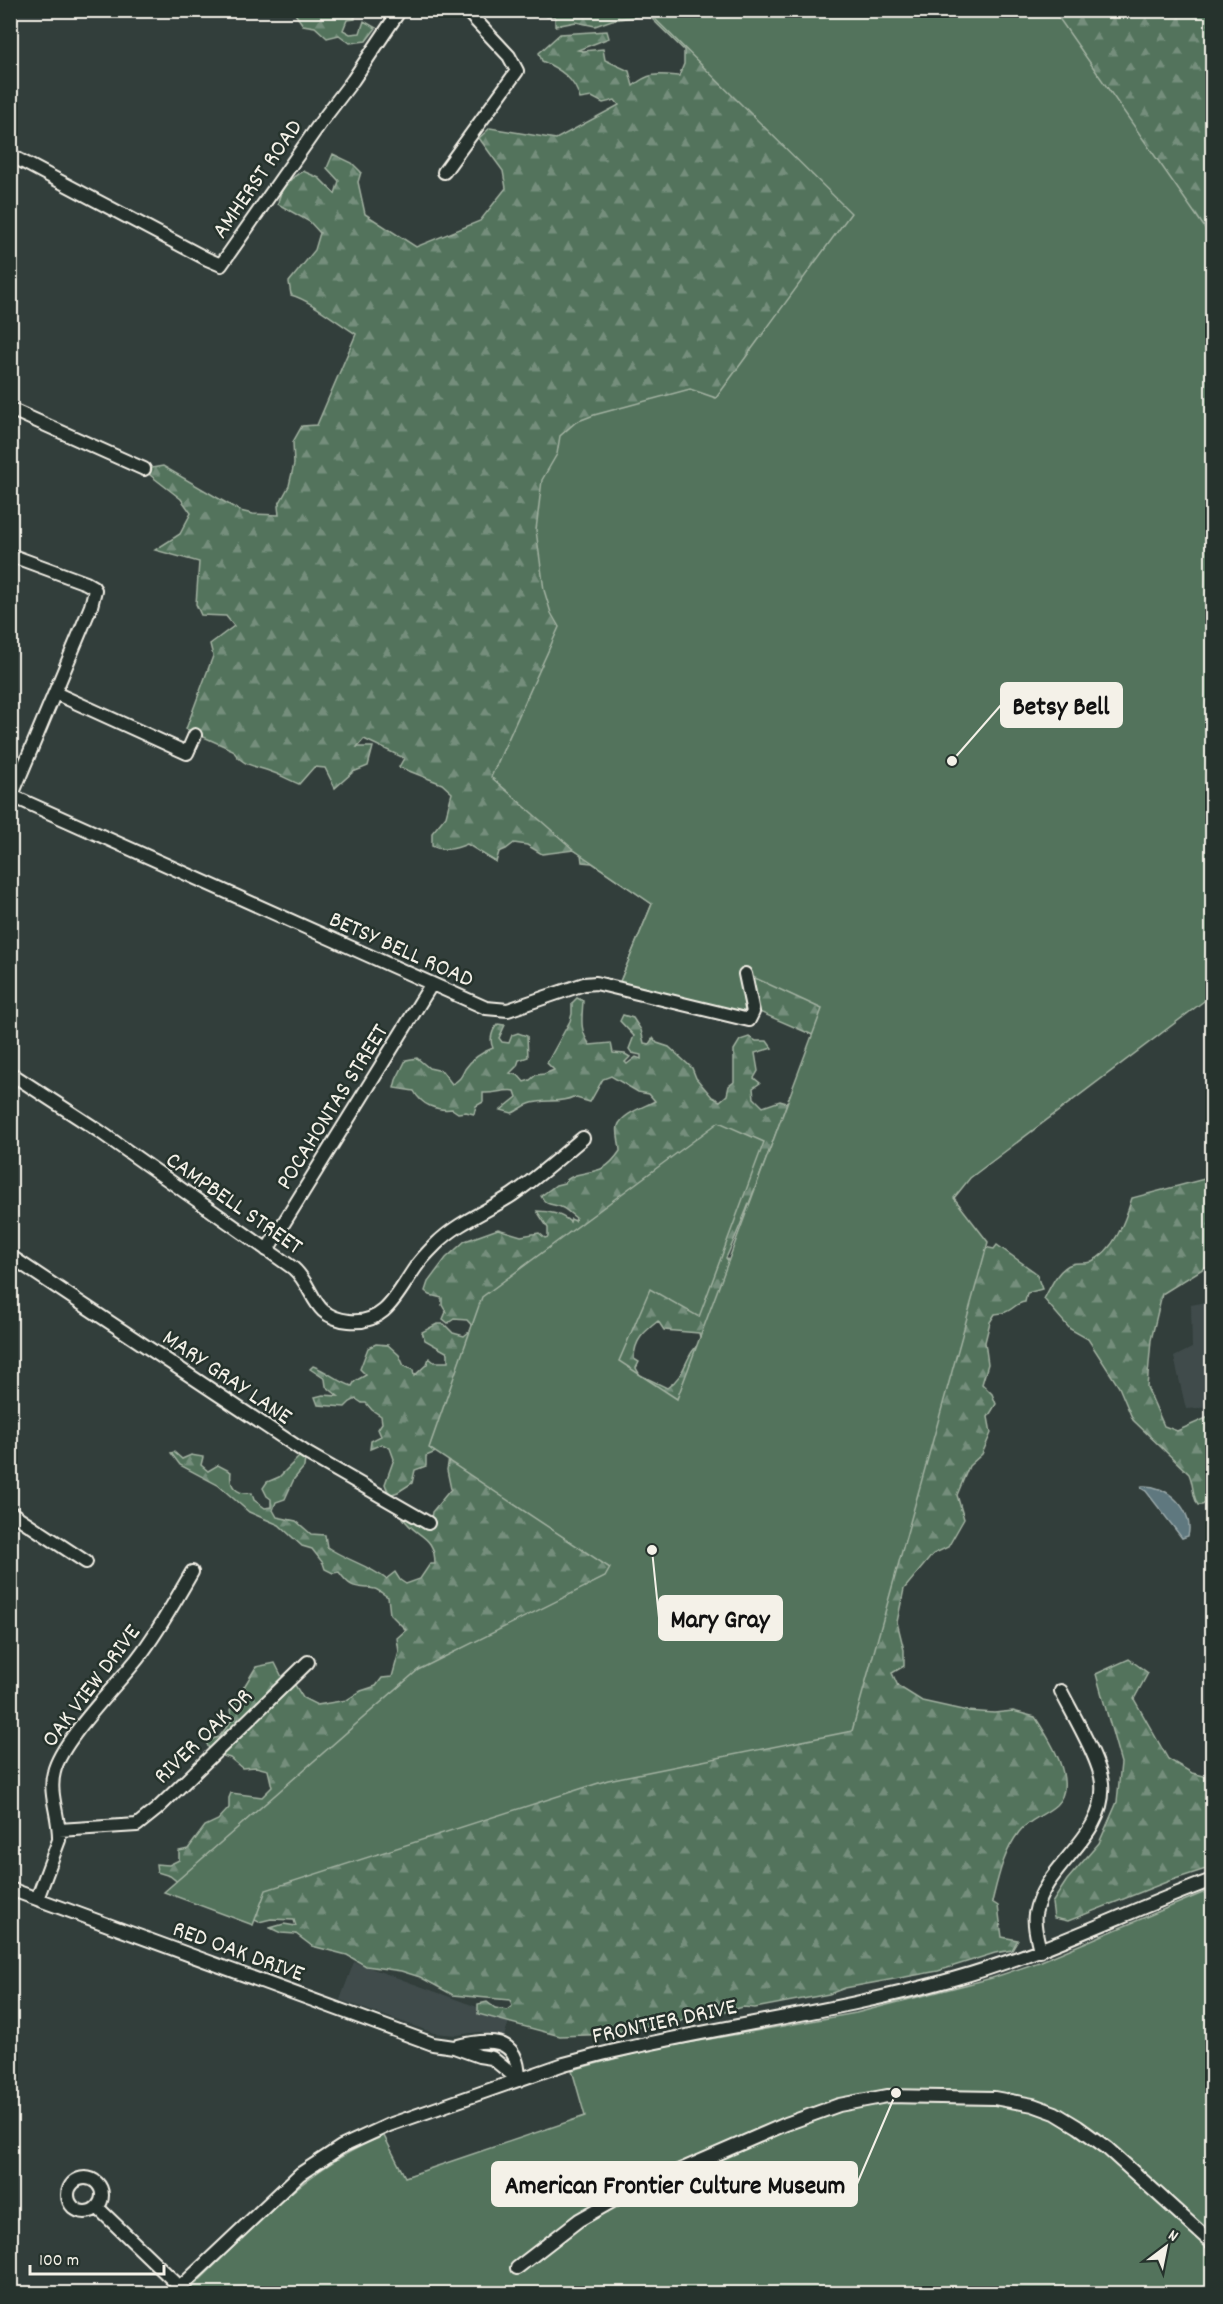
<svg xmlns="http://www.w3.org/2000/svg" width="1223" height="2304" font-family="Dekko,sans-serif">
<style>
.built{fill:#404c4c}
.forest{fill:url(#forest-firs);stroke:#a3b2a2;stroke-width:1.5;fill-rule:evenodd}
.green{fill:#52735c;stroke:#a3b2a2;stroke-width:1.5}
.water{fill:#5e787f;stroke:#9aa8a9;stroke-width:1.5}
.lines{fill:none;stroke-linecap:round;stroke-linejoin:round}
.minor-casing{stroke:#f4f1e8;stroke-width:16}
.minor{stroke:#26332d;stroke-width:12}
.labels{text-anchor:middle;stroke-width:5;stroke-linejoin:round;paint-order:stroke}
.street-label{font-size:24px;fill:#f4f1e8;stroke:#26332d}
.leader{fill:none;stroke:#f4f1e8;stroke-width:2}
.callout-dot{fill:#f4f1e8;stroke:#26332d;stroke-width:2}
.callout{fill:#f4f1e8;stroke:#f4f1e8;stroke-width:2}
.callout-label{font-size:26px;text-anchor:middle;font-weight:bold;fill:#111}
</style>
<defs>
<pattern id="forest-firs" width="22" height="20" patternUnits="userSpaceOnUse" patternTransform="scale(1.5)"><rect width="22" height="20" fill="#52735c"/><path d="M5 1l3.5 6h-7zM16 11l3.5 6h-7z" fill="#748e7b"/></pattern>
</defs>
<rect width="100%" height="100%" fill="#323e3b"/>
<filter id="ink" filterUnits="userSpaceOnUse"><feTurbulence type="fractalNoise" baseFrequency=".0167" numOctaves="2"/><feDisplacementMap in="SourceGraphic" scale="12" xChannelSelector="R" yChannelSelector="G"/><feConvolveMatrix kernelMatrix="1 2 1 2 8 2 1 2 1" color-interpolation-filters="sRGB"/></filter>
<g filter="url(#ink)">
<path class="built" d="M1212,1301V1407L1186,1409L1174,1357L1192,1348L1191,1305Z
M354,1962L510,2019L504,2036L479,2032L457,2035L434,2033L340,2000Z"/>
<path class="forest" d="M293,11H355V19L347,20L343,30L350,34L360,33L364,21L376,28L366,41L350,43L339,35L327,38L315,27L303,25Z
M544,11H1212V990L944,1180L979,1246L994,1249L997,1245L1036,1273L1042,1289L1027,1293L1025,1302C1013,1303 1014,1313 995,1314L990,1322L985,1342L988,1364L982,1384L992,1394L996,1404L988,1417L991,1433L982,1454L969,1466L957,1495L964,1519L948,1547L933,1554L904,1589L897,1622L904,1650V1666L892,1673L898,1686L922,1701L967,1711L994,1713L1013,1711L1035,1717C1048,1737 1079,1783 1056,1805C1045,1815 1028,1820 1019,1832C1003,1853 998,1878 992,1902L998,1906L1002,1937L1018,1940L1012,1950L995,1953L938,1971L845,1988L829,1994L755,2008L743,2007L717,2014L691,2011L683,2020L669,2028L644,2026L611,2034L560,2036L478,2014V2004L487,2002L495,2008L507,2010L512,2006L510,2000L453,1995L420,1977L401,1971L366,1966L347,1955L312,1946L296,1934L281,1933L270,1928L284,1924L296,1926L294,1920L271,1919L259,1922L184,1887L170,1876L157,1872L156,1864L169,1865L179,1860V1851L188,1849L205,1826L218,1820L229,1808V1798L231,1793L262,1797L272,1787L268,1770L256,1767L242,1768L230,1758L210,1752L206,1741L219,1737L232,1720L230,1710L256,1667L275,1663L283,1679L295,1685L303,1698L317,1705L347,1700L361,1691L376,1686L382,1678L392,1677L399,1652L397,1638L406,1630L390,1614L388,1597C384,1595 379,1590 375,1589C355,1586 352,1590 339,1572L333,1573L325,1569L323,1563L312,1549L302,1546L279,1525L249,1512L218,1485L180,1465L171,1453L174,1452L182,1459L191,1455L203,1457L201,1465L208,1471L218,1465L231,1472C229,1486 236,1495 252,1493L254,1500L265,1508L271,1507V1499L267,1496L263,1488L267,1482L279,1477L299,1457L305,1459L304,1467L294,1479L285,1499L276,1502L273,1510L277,1517L296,1521L311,1534L325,1535L327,1547C346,1560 368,1565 386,1579L395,1572L400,1580L406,1584L420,1579L430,1564H435C435,1534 416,1538 403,1518L406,1515L430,1525L432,1512L451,1489L447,1470L449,1458L438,1451L426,1456V1466L415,1470L412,1483L398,1492L389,1495L385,1484L394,1459L390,1448L382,1444L370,1449L371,1441L381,1436L378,1429L382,1423L381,1416L372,1410L366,1403H362L356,1399L350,1402L345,1407L318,1405L315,1397L323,1395L338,1396L326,1386L325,1379L310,1369L313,1366C327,1371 337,1381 352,1386L355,1381L366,1375L360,1369L368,1348L376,1344L388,1345L399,1355L404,1366L413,1370L414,1376L427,1364L429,1358L434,1362H448V1353L425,1340L422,1332L437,1324H444L453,1333L464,1336L474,1328L467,1320L454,1319L448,1323L443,1319L446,1312L442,1305V1298L430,1295L425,1291L428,1282L446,1258L465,1241L498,1229L521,1236L539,1233L545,1238L548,1237V1228L537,1211C548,1211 562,1214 570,1222L571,1219L575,1221L576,1218C572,1215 568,1211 563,1208C554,1203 546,1207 541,1196L556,1185L564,1183C571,1172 592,1174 603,1168C611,1164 616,1157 620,1151C620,1144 616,1133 618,1126C622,1114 644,1107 655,1101L649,1094L638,1092L611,1076L603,1079L590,1102L573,1097C560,1104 543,1098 529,1104C523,1106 518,1111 512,1113L501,1110L517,1097L515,1091C504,1089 495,1094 483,1093V1102L476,1106L474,1114L466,1112L458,1113L452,1109C437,1111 421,1105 414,1091L394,1088L396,1080L406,1060L417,1058L429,1068L442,1071L452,1084C460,1080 461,1077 465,1069C472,1059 482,1052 493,1048C489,1040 492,1030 498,1024L505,1025L499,1038L502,1042L509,1043L512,1035L518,1033L527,1036L528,1057L519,1060L517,1066L510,1073L518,1075L524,1082L530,1080L536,1075L544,1074L554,1070L547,1063L570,1021L572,1014V1003L577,998L583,1001C582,1018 579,1030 590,1045L611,1043L613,1053L625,1054L630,1057L625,1062L627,1064L636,1057L641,1059V1055L632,1053L629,1049L634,1036L620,1021L623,1015L633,1018L641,1030L644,1043L649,1044L653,1038L657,1043L669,1047L692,1068L696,1078L712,1097L720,1101L727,1095L729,1086L734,1082V1050L740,1040L749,1037L756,1041H767L772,1048L755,1053L758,1071L754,1078L760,1083L753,1088L754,1098L763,1107L780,1101L787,1103C768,1155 749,1208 726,1258L732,1265L815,1036L755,1010L745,1013L619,984L652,904L592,863L582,862L581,854L574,850L542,854L527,845L514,843L506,849L499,852L496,862L467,844C455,849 444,852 432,846V833L446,816L452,793L442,784L399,767L404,758L364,739L357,747H373L368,766L353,772L335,788L325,768L314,767L299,784C289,780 279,774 269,771C255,766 240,765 233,750L186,729L213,656L210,644L234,626L226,616L201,615L196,604L199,562L155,550L180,534L191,513L181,499L150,475L152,468L163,466L240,511L253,514L279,515L278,506L289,486L294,464L293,442L302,426L317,425L356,334C338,323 310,300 291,295L289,282L315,250L320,233L310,222L278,204C279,190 291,177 303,171L319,178L335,194L339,181L327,168L333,154L352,163L361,172L358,182L365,214L416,247L480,221L506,188L503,171L479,138L490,128L556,139L619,105L615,100L603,103L592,97L580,99C575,79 560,69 542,61L539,53L560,34L607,31L609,38L578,50L583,51L603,49L605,60L629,71L633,86C649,72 659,74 679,76L684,64V50L648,15L612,20L595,26L576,22L555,26V16L547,17ZM658,1321L664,1330L699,1333L701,1342C684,1355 688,1374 667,1388L640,1375L636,1368L639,1362L634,1359C634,1340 644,1332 658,1321Z
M1212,1177V1263L1162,1294L1151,1340L1147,1387L1164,1426L1177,1431L1209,1417L1212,1420V1503L1209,1501L1202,1505H1198C1192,1496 1194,1485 1189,1474L1133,1420L1119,1387L1088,1339L1070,1329L1044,1299C1050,1288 1058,1268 1072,1264C1077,1262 1085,1264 1090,1262C1115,1251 1125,1221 1132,1198Z
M1129,1659L1148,1673L1134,1699L1168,1759L1192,1773L1212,1778V1867L1169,1881L1068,1921L1054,1918L1052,1903L1067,1880L1099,1843L1117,1802L1121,1763L1096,1674Z"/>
<path class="green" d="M647,11H1054L1212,238V995L970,1178L954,1198L988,1242L852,1731L608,1780L266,1890L253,1925L164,1892L418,1670L605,1577L610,1568L429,1448L482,1297L719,1122L764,1142L699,1317L650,1289L619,1361L677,1399L822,1009L740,971L745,1013L619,984L652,904L574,850L491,777L559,627L551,613L544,590L536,530L542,480L557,454L560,436L576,422L594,415L690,389L716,398L851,213Z
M1212,1889V2293L185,2294C248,2235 301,2168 384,2136L405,2177L585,2116L572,2070L648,2050L856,2013L992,1978L1039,1962Z"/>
<path class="water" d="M1142,1486C1166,1484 1195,1510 1188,1536L1182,1538L1146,1491L1141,1488Z"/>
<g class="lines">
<g class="minor-casing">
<path id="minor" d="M10,155L207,259L221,265L321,122L353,80L400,10
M444,172L517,71L509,56L466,10
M10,409L144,469
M10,555L86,583L93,587L95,590L91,606L12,795
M55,693L187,753L195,735
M10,795L486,1008L508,1010L584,984L596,983L749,1020L753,1012L745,974
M10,1073L99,1131L293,1268C316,1288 310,1317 349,1321C385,1325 397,1294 415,1268C420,1260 428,1252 436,1244C458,1222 486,1212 512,1195C537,1178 560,1157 583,1138
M267,1250L431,985
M10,1256L308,1454L428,1523
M10,1512L86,1562
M59,1830L137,1825L157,1809L308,1662
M10,1889L433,2044L454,2047L479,2056L492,2058L519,2080
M37,1899L59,1840C60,1817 48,1794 54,1772C61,1741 117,1685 138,1658C159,1631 175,1601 192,1572
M1040,1951C1038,1940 1033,1926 1035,1914C1044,1864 1107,1838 1102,1783C1100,1760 1072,1713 1061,1691
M454,2047C488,2038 519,2035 519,2080
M68 2195a17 17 0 1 1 34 0a17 17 0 1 1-34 0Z
M97,2207L180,2287
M517,2268L579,2220L625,2194L786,2124L839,2105L887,2096L994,2098L1033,2105L1055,2113L1078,2127L1107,2148L1212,2243
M173,2294L300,2174L341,2147L389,2125L564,2064L602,2054C718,2026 838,2012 953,1979C1043,1954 1125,1912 1212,1880"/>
</g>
<use href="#minor" class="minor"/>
</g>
</g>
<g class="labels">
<g class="street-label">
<text transform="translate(256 178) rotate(-55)" y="8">AMHERST ROAD</text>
<text transform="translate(402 948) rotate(24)" y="8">BETSY BELL ROAD</text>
<text transform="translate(331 1106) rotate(-58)" y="8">POCAHONTAS STREET</text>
<text transform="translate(235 1202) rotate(35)" y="8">CAMPBELL STREET</text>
<text transform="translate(228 1376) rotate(34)" y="8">MARY GRAY LANE</text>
<text transform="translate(90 1685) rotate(-53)" y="8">OAK VIEW DRIVE</text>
<text transform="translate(202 1735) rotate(-44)" y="8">RIVER OAK DR</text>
<text transform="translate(239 1950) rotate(20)" y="8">RED OAK DRIVE</text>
<text transform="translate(664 2020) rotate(-12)" y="8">FRONTIER DRIVE</text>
</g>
</g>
<path class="leader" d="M952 761L1001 705M652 1550L659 1618M896 2093L857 2184"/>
<g class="callout-dot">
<circle cx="952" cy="761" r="6"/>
<circle cx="652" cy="1550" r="6"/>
<circle cx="896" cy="2093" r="6"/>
</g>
<g class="callout">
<rect x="1001" y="683" width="121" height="44" rx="6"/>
<rect x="659" y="1596" width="123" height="44" rx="6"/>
<rect x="492" y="2162" width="365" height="44" rx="6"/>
</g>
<g class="callout-label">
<text x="1061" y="714">Betsy Bell</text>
<text x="720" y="1627">Mary Gray</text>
<text x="675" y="2193">American Frontier Culture Museum</text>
</g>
<rect width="1223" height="2304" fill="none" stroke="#26332d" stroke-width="36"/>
<rect x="18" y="18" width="1187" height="2268" fill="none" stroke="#f4f1e8" stroke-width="2" filter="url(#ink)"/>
<g transform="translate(1166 2247) rotate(32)" stroke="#26332d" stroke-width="4.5" paint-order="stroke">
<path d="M0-4.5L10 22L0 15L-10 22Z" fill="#f4f1e8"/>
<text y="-9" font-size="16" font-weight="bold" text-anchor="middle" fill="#f4f1e8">N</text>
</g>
<path d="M30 2265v9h134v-9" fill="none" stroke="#f4f1e8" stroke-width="3"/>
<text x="39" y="2265" font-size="18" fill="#f4f1e8" stroke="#26332d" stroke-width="4.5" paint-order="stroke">100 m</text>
</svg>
